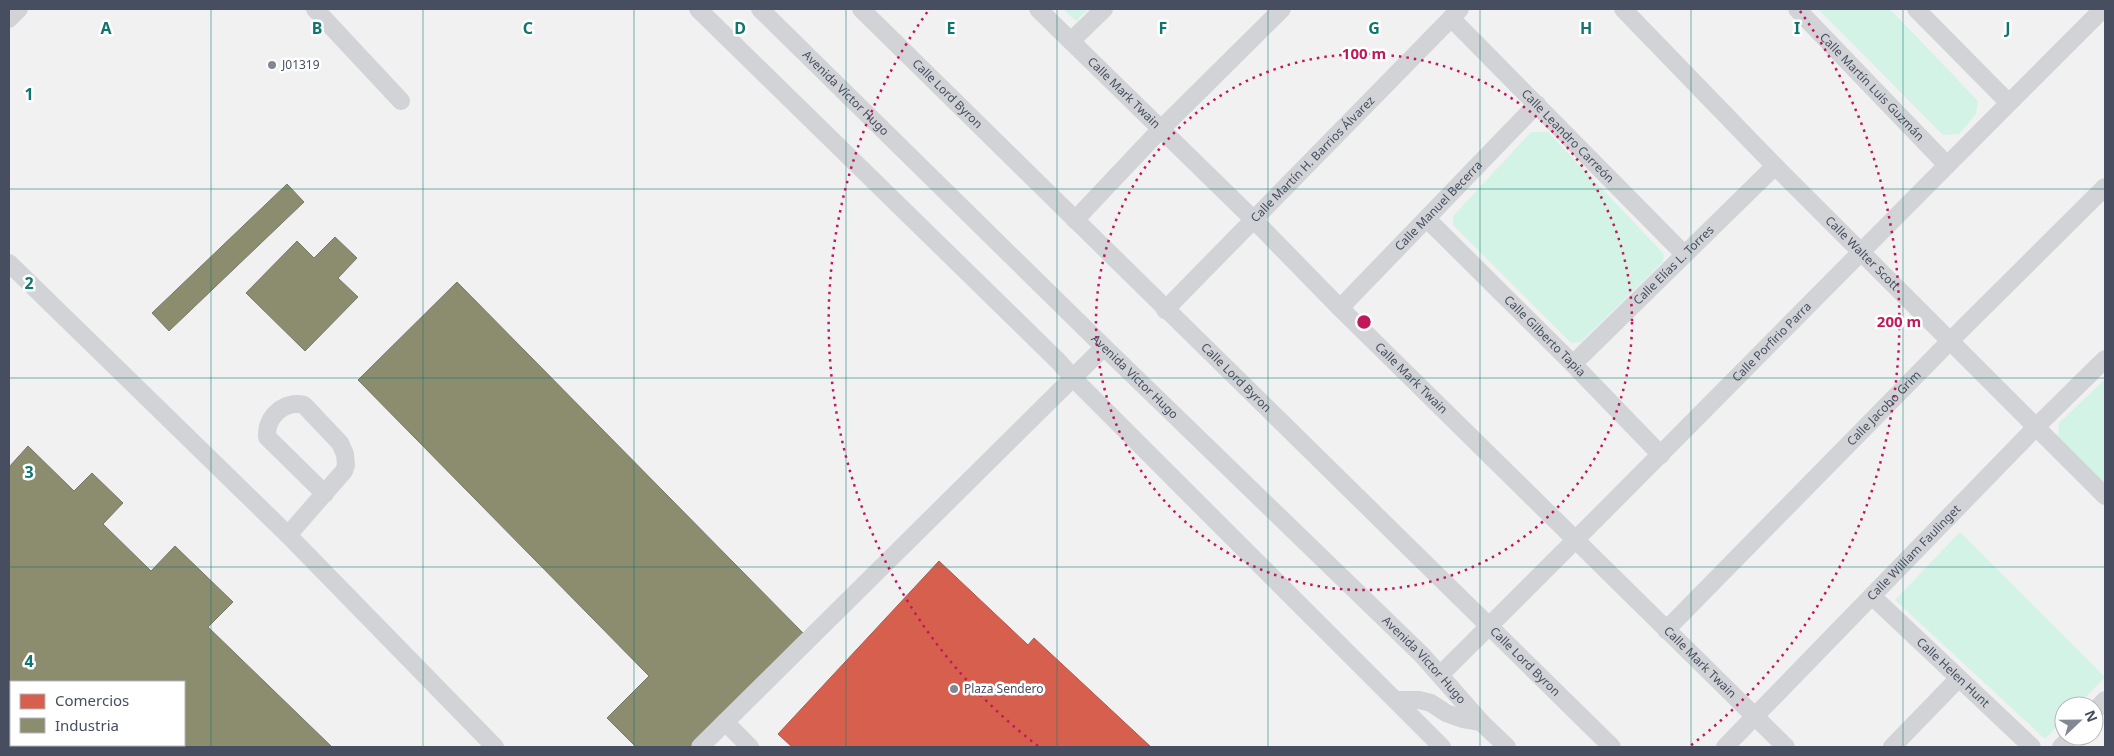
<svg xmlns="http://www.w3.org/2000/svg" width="2114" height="756" font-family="'Noto Sans',sans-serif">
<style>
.green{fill:#d3f3e7}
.shops{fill:#d6604d;stroke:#ab5b53}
.industry{fill:#8c8c6e;stroke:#77796a;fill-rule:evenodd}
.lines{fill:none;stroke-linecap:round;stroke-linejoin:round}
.minor{stroke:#d2d3d7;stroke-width:18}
.grid{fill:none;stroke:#0f766e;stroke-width:1;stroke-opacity:0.55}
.ring{fill:none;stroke:#c2185b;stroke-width:2.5;stroke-dasharray:2.5 5}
.poi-dot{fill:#828793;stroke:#fff;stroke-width:2}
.labels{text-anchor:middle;stroke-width:5;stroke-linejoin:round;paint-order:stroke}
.poi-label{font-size:12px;fill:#464e60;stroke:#fff;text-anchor:start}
.street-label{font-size:12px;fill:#464e60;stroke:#fff}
.grid-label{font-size:16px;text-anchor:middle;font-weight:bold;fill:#0f766e;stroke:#fff;stroke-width:5;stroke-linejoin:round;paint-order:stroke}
.centre{fill:#c2185b;stroke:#fff;stroke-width:2.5}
.ring-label{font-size:15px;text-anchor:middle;font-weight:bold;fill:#c2185b;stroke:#fff;stroke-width:5;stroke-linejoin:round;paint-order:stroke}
</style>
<rect width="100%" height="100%" fill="#f2f1f1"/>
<path class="green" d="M1063,9H1088L1076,21Z
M1818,9H1890L1978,101L1976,114L1959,134L1943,135Z
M1531,132H1548L1664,254L1663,262L1581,342L1571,343L1453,225V216Z
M2105,379V484L2058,437L2059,423Z
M1960,532L2105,677L2077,706H2064V719L2045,739L1895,600Z"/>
<path class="shops" d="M939,561L1028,645L1034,638L1151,747H792L778,734Z"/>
<path class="industry" d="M287,184L304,202L169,331L152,313Z
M335,237L357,258L338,278L358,297L305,351L246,293L297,241L314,258Z
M457,282L804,634L690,747H636L607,718L649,676L358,380Z
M28,446L74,491L92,473L123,503L103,524L151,571L175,546L233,602L208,627L332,747H9V467ZM11,682H184V745H11Z"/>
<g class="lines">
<g class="minor">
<path d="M315,9L401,101"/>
<path d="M698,9L1059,362L1073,378L1442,747"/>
<path id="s1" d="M760,9L1104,347L1422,655L1481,722L1507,747"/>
<path id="s2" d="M861,9L1612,747"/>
<path id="s3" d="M1038,9L1254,220L1340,308L1786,747"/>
<path id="s4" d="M1623,9L1775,166L2105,496"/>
<path id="s5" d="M1797,9L1947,165"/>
<path d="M1916,9L2008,102"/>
<path id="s6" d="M1451,18L1684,254"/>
<path d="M9,19L19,9"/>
<path d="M1071,41L1104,9"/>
<path id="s7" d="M1427,219L1573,364L1661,455"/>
<path d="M1075,220L1160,130L1282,9"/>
<path d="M9,263L288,535L495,747"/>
<path id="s8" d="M1340,308L1537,104"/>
<path id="s9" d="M1165,310L1460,9"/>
<path id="s10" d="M1573,364L1775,166"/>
<path d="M288,535L344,471L346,465L345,454L340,443L304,405C285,400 266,416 267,437L325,494"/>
<path id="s11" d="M1873,597L2032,747"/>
<path id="s12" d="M1666,630L1949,342L2105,187"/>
<path id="s13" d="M1440,675C1663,454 1881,230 2103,9"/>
<path d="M1395,700H1419L1431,703L1446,713L1463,719L1481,722"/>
<path d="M2094,712L2105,700"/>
<path d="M725,722L750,747"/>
<path d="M700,747L1104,347"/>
<path id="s14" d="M1725,747L2037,426L2105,359"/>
<path d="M1892,747L1958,679"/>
<path d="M2061,747L2072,736"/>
</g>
</g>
<path class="grid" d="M211,9V747M423,9V747M634,9V747M846,9V747M1057,9V747M1268,9V747M1480,9V747M1691,9V747M1903,9V747M9,189H2105M9,378H2105M9,567H2105"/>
<g class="ring">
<circle cx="1364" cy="322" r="268"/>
<path d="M1038 746A535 535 0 0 1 928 11M1800 11A535 535 0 0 1 1690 746"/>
</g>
<g class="poi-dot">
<circle cx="272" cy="65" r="5"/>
<circle cx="954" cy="689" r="5"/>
</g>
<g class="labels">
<g class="poi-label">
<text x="282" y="69">J01319</text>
<text x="964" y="693">Plaza Sendero</text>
</g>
<g class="street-label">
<text dy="4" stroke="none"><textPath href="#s5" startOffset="108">Calle Martín Luis Guzmán</textPath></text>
<text dy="4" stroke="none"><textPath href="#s1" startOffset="120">Avenida Víctor Hugo</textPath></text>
<text dy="4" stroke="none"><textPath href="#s2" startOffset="121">Calle Lord Byron</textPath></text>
<text dy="4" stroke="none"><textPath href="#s3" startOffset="120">Calle Mark Twain</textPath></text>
<text dy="4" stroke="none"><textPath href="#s6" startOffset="166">Calle Leandro Carreón</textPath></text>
<text dy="4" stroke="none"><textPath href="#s9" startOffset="211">Calle Martín H. Barrios Álvarez</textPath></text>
<text dy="4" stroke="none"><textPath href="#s8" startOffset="142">Calle Manuel Becerra</textPath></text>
<text dy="4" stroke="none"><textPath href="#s4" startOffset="342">Calle Walter Scott</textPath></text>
<text dy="4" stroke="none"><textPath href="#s10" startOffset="141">Calle Elías L. Torres</textPath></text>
<text dy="4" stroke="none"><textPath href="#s7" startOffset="166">Calle Gilberto Tapia</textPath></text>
<text dy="4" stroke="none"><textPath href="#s13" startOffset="470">Calle Porfirio Parra</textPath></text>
<text dy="4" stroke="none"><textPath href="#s1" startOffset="525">Avenida Víctor Hugo</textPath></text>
<text dy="4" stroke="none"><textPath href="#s3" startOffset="525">Calle Mark Twain</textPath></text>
<text dy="4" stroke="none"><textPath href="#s2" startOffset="526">Calle Lord Byron</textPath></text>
<text dy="4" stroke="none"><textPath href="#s12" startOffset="311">Calle Jacobo Grim</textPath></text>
<text dy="4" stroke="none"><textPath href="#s14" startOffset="271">Calle William Faulinget</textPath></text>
<text dy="4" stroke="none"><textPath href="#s1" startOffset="930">Avenida Víctor Hugo</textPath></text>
<text dy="4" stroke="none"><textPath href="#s2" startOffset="931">Calle Lord Byron</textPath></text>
<text dy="4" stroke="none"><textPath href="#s3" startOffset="930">Calle Mark Twain</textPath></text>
<text dy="4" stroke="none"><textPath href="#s11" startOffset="110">Calle Helen Hunt</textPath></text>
</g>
</g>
<g class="grid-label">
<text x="106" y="34">A</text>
<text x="317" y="34">B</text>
<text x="528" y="34">C</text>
<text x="740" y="34">D</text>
<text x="951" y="34">E</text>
<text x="1163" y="34">F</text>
<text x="1374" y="34">G</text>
<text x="1586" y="34">H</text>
<text x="1797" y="34">I</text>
<text x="2008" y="34">J</text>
<text x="29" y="100">1</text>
<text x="29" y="289">2</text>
<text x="29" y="478">3</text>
<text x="29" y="667">4</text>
</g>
<circle cx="1364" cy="322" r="8" class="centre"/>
<g class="ring-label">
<text x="1364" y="59">100 m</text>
<text x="1899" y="327">200 m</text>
</g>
<rect width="2114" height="756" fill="none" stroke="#464e60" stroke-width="20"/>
<rect x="10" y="681" width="175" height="65" fill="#ffffff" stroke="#b5b8bf"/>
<rect x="20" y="694" width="25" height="15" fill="#d6604d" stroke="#b5b8bf"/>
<text x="55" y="706" font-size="15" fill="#464e60">Comercios</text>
<rect x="20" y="718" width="25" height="15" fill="#8c8c6e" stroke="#b5b8bf"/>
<text x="55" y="731" font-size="15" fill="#464e60">Industria</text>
<g transform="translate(2079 721) rotate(68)"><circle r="24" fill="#ffffff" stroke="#b5b8bf"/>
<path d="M0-4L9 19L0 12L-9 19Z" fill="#828793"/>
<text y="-8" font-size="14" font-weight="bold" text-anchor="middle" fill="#464e60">N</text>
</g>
</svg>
